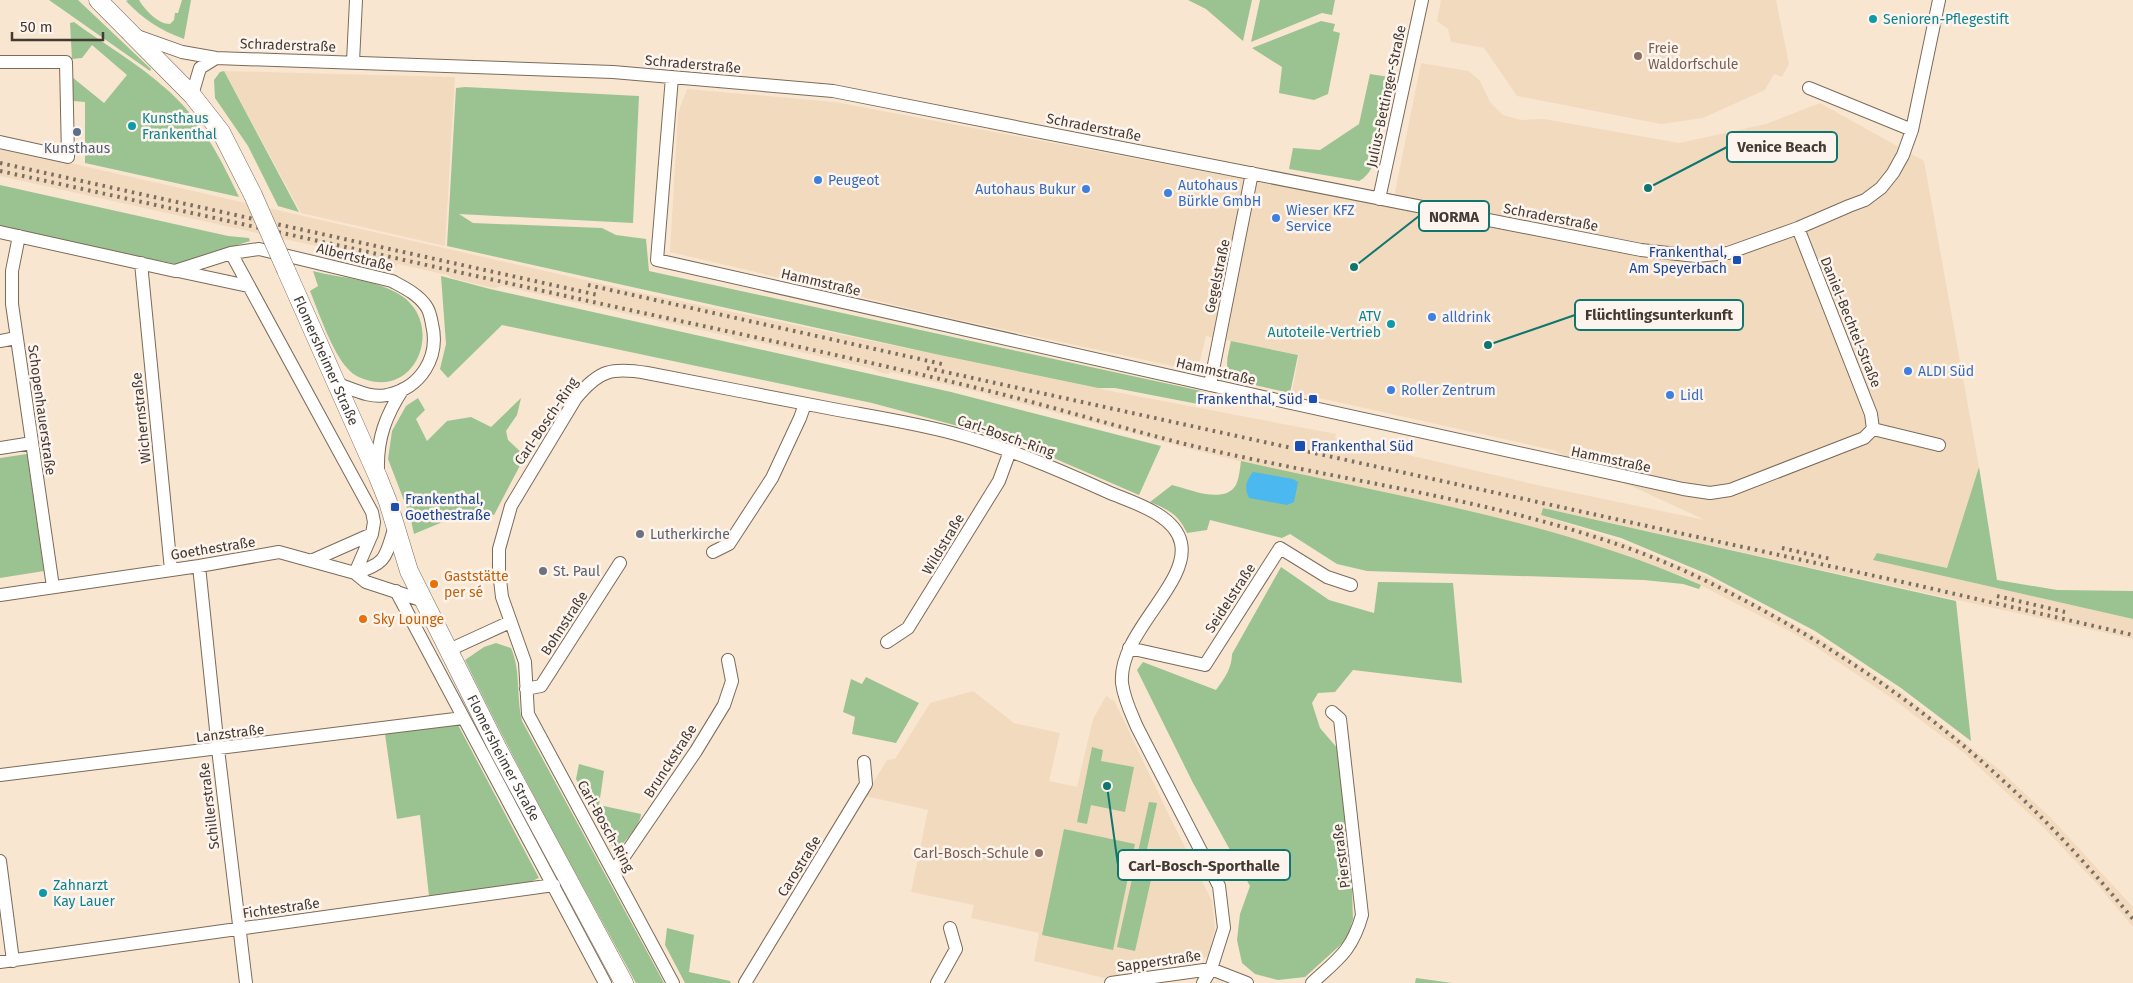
<svg xmlns="http://www.w3.org/2000/svg" width="2133" height="983" font-family="'Fira Sans',sans-serif">
<style>
.built{fill:#f2dabf}
.green{fill:#9ac391}
.water{fill:#4bb8f0}
.lines{fill:none;stroke-linecap:round;stroke-linejoin:round}
.street-casing{stroke:#7b6b59;stroke-width:14}
.secondary-casing{stroke:#7b6b59;stroke-width:19}
.street{stroke:#fff;stroke-width:12}
.secondary{stroke:#fff;stroke-width:18}
.rail{stroke:#7a6f63;stroke-width:4;stroke-dasharray:2.5 5;stroke-linecap:butt}
.secondary-bridge-casing{stroke:#7b6b59;stroke-width:19;stroke-linecap:butt}
.secondary-bridge{stroke:#fff;stroke-width:18}
.culture-dot{fill:#0f9aa8;stroke:#fdf5ed;stroke-width:2}
.education-dot{fill:#8d6e63;stroke:#fdf5ed;stroke-width:2}
.service-dot{fill:#5c6f8a;stroke:#fdf5ed;stroke-width:2}
.shop-dot{fill:#3f7fe0;stroke:#fdf5ed;stroke-width:2}
.transit-dot{fill:#1a4fb4;stroke:#fdf5ed;stroke-width:2}
.worship-dot{fill:#6b7280;stroke:#fdf5ed;stroke-width:2}
.food-dot{fill:#e8710a;stroke:#fdf5ed;stroke-width:2}
.labels{text-anchor:middle;stroke-width:5;stroke-linejoin:round;paint-order:stroke}
.culture-label{font-size:14px;fill:#0d838f;stroke:#fdf5ed;text-anchor:start}
.street-label{font-size:14px;fill:#433b33;stroke:#fdf5ed}
.education-label{font-size:14px;fill:#785e54;stroke:#fdf5ed;text-anchor:start}
.service-label{font-size:14px;fill:#4e5e75;stroke:#fdf5ed}
.shop-label{font-size:14px;fill:#366cbe;stroke:#fdf5ed;text-anchor:start}
.transit-label{font-size:14px;fill:#164399;stroke:#fdf5ed;text-anchor:end}
.worship-label{font-size:14px;fill:#5b616d;stroke:#fdf5ed;text-anchor:start}
.food-label{font-size:14px;fill:#c56008;stroke:#fdf5ed;text-anchor:start}
.leader{fill:none;stroke:#0f766e;stroke-width:2}
.callout-dot{fill:#0f766e;stroke:#fdf5ed;stroke-width:2}
.callout{fill:#fdf5ed;stroke:#0f766e;stroke-width:2}
.callout-label{font-size:15px;text-anchor:middle;font-weight:bold;fill:#433b33}
</style>
<rect width="100%" height="100%" fill="#f9e6d1"/>
<path class="built" d="M1441,0H1776L1789,64L1782,77L1774,74L1765,90L1703,118L1661,124L1517,96L1484,48L1451,42L1448,29L1437,21Z
M1421,63L1469,71L1480,81L1490,102L1503,115L1521,120L1544,119L1679,143L1766,124L1820,103L1924,161L1979,467L1947,568L1877,553L1873,560L2133,619V639L1543,508L1541,515L1620,541L1706,576L1821,639L1899,691L2001,771L2050,817L2133,907V927L2096,883L2041,825L1964,753L1893,699L1816,647L1791,632L1683,576L1293,474L1198,451L1012,401L991,398L987,394L891,372L888,374L878,372L873,369L749,340L746,342L735,340L732,337L501,286L494,288L484,286L452,278L448,275L398,264L395,267L386,265L384,261L0,176V147L651,295L1116,392L1336,434L1335,438L1546,487L1705,520L1553,450L1292,392L1299,355L1206,336L1199,365L1191,370L955,319L670,252L678,113L687,89L835,102L1392,207Z
M224,71L455,77L445,246L301,213Z
M973,691L1014,723L1060,733L1049,781L1077,787L1093,719L1106,696L1115,702L1168,813L1212,901L1215,929L1208,957L1104,978L1034,961L1039,933L971,918L974,905L911,892L928,810L865,796L887,760L895,759L930,703Z"/>
<path class="green" d="M49,0H78L151,69L150,71Z
M128,0H139C145,10 158,24 170,24L174,20L175,13H178L182,0H191L184,39C160,30 144,20 126,1Z
M1188,0H1252L1243,41L1206,9Z
M1260,0H1335L1332,15L1322,13L1251,42Z
M1321,21L1335,24L1333,31L1340,33L1328,94L1314,100L1279,93L1282,67L1252,48Z
M74,22C104,44 137,63 164,87C199,116 220,157 239,197L85,163V102L73,101L72,77L104,103L127,75L92,45L82,58L72,59L70,23Z
M224,71L299,212L278,206L248,146L215,98L214,80L220,72Z
M1370,74L1389,77L1374,145C1375,161 1373,173 1359,181L1289,169L1293,148L1320,150L1359,124Z
M465,87L639,96L633,223L459,214L473,223L602,228L616,235L646,239L649,271L1206,392L1203,405L1115,388H1098L935,354L447,246L456,88Z
M0,185L228,236L249,238L250,241L176,264L16,232L0,228Z
M313,271C340,278 372,279 397,293C445,319 420,396 367,380C360,378 353,375 348,369C332,352 319,313 310,291L318,286Z
M441,276L490,289L951,392L1161,446L1139,495L1014,441L872,403L502,325L448,378L440,369L446,344Z
M1231,341L1298,355L1290,393L1233,380C1223,368 1228,355 1231,341Z
M418,398L425,410L416,419L427,441L447,421L471,417L491,427L521,398L517,415L506,431L508,440L525,456L494,515L469,511L414,534L410,516L388,459L392,431L406,406Z
M27,454L44,571L0,578V458Z
M1241,461C1396,497 1555,520 1701,585L1699,589L1683,584L1644,580L1367,571L1337,564L1290,534L1282,538L1210,520L1207,530L1187,533C1178,514 1169,510 1150,502L1172,485C1189,489 1224,505 1236,485C1239,478 1240,469 1241,461Z
M1979,467L1997,580L2057,590L2133,591V619L1873,560L1877,553L1947,568Z
M1543,508L1956,601L1971,741L1901,688L1815,631L1707,574L1621,538L1541,515Z
M1281,567L1329,600L1374,613L1378,582L1453,583L1462,683L1353,670L1335,692L1318,693L1312,703L1320,728L1338,749L1351,862L1353,919L1347,939L1305,977L1278,980L1255,974L1242,963L1237,940L1240,914L1250,886L1193,783L1137,670L1143,662L1216,690C1224,679 1232,668 1232,654Z
M496,643L511,648C521,671 516,696 522,721L664,983H636C577,876 518,770 465,660L484,647Z
M866,677L919,703L896,743L852,734L855,717L843,712L851,679L862,684Z
M458,725L539,878L525,884L429,896L420,815L397,819L385,734Z
M1092,747L1103,750L1101,761L1134,767L1125,812L1091,805L1087,824L1077,822Z
M579,764L604,771L599,805L641,814C640,826 626,839 619,849L612,846L576,779Z
M1149,802L1157,803L1143,868L1153,871L1135,951L1117,947Z
M1064,829L1135,844L1113,950L1042,935Z
M667,928L694,935L689,972L730,981L731,983H685L665,945Z
M1416,978L1452,983H1415Z"/>
<path class="water" d="M1253,472L1293,479L1298,482L1294,502L1287,505L1249,498C1244,487 1246,481 1253,472Z"/>
<g class="lines">
<g class="street-casing">
<path id="street" d="M137,36L182,52L216,58L613,72L833,91L1641,250L1696,256L1728,253L1798,228L1849,206L1865,200L1881,188L1893,173L1903,155L1912,130L1939,0
M0,62H66L68,157L0,142
M353,62L356,0
M672,77L657,260L1268,398L1683,489L1710,493L1730,490L1864,438L1873,429
M1809,88L1912,130
M192,95L200,68L216,58
M1379,199L1422,0
M1798,228L1871,414L1873,429
M0,232L175,271L231,253L259,249L392,281C403,287 418,294 426,306C429,310 431,318 432,324C440,357 421,388 387,395C370,399 351,388 335,383
M19,236L12,271V304L53,587
M231,253L372,512L374,522L372,534L311,561
M141,263L171,570
M178,271L248,286
M0,341L16,338
M1210,385L1252,173
M1873,429L1939,445
M0,448L32,443
M378,470C377,438 386,415 403,389
M713,552L729,544L772,478L800,418L805,404
M199,566L218,749L246,983
M355,573C388,563 385,557 395,526
M355,573L372,534
M396,591L605,983
M0,595L199,566L279,552L355,573L366,582L424,601
M887,642L908,628L999,481L1010,451
M1129,648L1205,665L1280,548L1327,577L1351,585
M449,650L510,622
M526,689L541,686L620,563
M0,775L463,718
M0,861L13,961
M614,871L696,751L724,705L732,681L728,660
M0,962L554,885
M673,983L528,714L525,662L502,597L499,571V549L511,506L576,398C599,370 612,367 647,373C711,385 774,398 838,410C876,417 914,423 952,433C1006,447 1057,469 1108,492C1131,502 1175,514 1181,543C1190,584 1118,633 1122,683C1124,699 1131,713 1137,727L1219,886L1224,928L1211,969L1203,983
M745,983L866,784L864,762
M937,983L956,949L950,928
M1111,983L1211,969L1247,983
M1312,983C1338,959 1352,951 1362,915L1340,719L1332,712"/>
</g>
<g class="secondary-casing">
<g id="secondary">
<path d="M98,0L192,95L221,132L253,195"/>
<path id="s1" d="M286,270L378,477L388,502L409,571L498,749L624,983"/>
</g>
</g>
<use href="#street" class="street"/>
<use href="#secondary" class="secondary"/>
<path class="rail" d="M0,163L598,295
M0,171C189,212 377,254 566,296C701,326 838,354 973,387C1044,404 1114,426 1185,444C1353,485 1543,503 1700,578C1806,629 1911,696 1998,776C2047,820 2091,869 2133,919
M588,285L942,364
M927,368L1916,585L2133,635
M1782,548L1831,559
M1997,596L2065,612"/>
<g class="secondary-bridge-casing">
<path id="secondary-bridge" d="M253,195L286,270"/>
</g>
<use href="#secondary-bridge" class="secondary-bridge"/>
</g>
<g class="culture-dot">
<circle cx="1873" cy="19" r="5"/>
<circle cx="132" cy="126" r="5"/>
<circle cx="1391" cy="324" r="5"/>
<circle cx="43" cy="893" r="5"/>
</g>
<g class="education-dot">
<circle cx="1638" cy="56" r="5"/>
<circle cx="1039" cy="853" r="5"/>
</g>
<circle class="service-dot" cx="77" cy="132" r="5"/>
<g class="shop-dot">
<circle cx="818" cy="180" r="5"/>
<circle cx="1086" cy="189" r="5"/>
<circle cx="1168" cy="193" r="5"/>
<circle cx="1276" cy="218" r="5"/>
<circle cx="1432" cy="317" r="5"/>
<circle cx="1908" cy="371" r="5"/>
<circle cx="1391" cy="390" r="5"/>
<circle cx="1670" cy="395" r="5"/>
</g>
<g class="transit-dot">
<rect x="1732" y="255" width="10" height="10" rx="2.5"/>
<rect x="1308" y="394" width="10" height="10" rx="2.5"/>
<rect x="1294" y="440" width="12" height="12" rx="2.5"/>
<rect x="390" y="502" width="10" height="10" rx="2.5"/>
</g>
<g class="worship-dot">
<circle cx="640" cy="534" r="5"/>
<circle cx="543" cy="571" r="5"/>
</g>
<g class="food-dot">
<circle cx="434" cy="584" r="5"/>
<circle cx="363" cy="619" r="5"/>
</g>
<g class="labels">
<g class="culture-label">
<text x="1883" y="24">Senioren-Pflegestift</text>
<text x="142" y="123">Kunsthaus<tspan x="142" dy="16">Frankenthal</tspan></text>
<text x="1381" y="321" text-anchor="end">ATV<tspan x="1381" dy="16">Autoteile-Vertrieb</tspan></text>
<text x="53" y="890">Zahnarzt<tspan x="53" dy="16">Kay Lauer</tspan></text>
</g>
<g class="street-label">
<text transform="translate(288 45) rotate(2)" y="5">Schraderstraße</text>
<text transform="translate(693 64) rotate(5)" y="5">Schraderstraße</text>
<text transform="translate(1386 96) rotate(-78)" y="5">Julius-Bettinger-Straße</text>
<text transform="translate(1094 127) rotate(11)" y="5">Schraderstraße</text>
<text transform="translate(1551 217) rotate(11)" y="5">Schraderstraße</text>
<text transform="translate(355 257) rotate(14)" y="5">Albertstraße</text>
<text transform="translate(1217 276) rotate(-78)" y="5">Gegelstraße</text>
<text transform="translate(821 282) rotate(13)" y="5">Hammstraße</text>
<text transform="translate(1851 322) rotate(68)" y="5">Daniel-Bechtel-Straße</text>
<text dy="5" stroke="none"><textPath href="#s1" startOffset="99">Flomersheimer Straße</textPath></text>
<text transform="translate(1216 371) rotate(13)" y="5">Hammstraße</text>
<text transform="translate(42 410) rotate(82)" y="5">Schopenhauerstraße</text>
<text transform="translate(141 418) rotate(-96)" y="5">Wichernstraße</text>
<text transform="translate(546 421) rotate(-56)" y="5">Carl-Bosch-Ring</text>
<text transform="translate(1006 436) rotate(19)" y="5">Carl-Bosch-Ring</text>
<text transform="translate(1611 459) rotate(12)" y="5">Hammstraße</text>
<text transform="translate(943 544) rotate(-59)" y="5">Wildstraße</text>
<text transform="translate(213 548) rotate(-9)" y="5">Goethestraße</text>
<text transform="translate(1230 598) rotate(-57)" y="5">Seidelstraße</text>
<text transform="translate(564 623) rotate(-57)" y="5">Bohnstraße</text>
<text transform="translate(230 733) rotate(-7)" y="5">Lanzstraße</text>
<text dy="5" stroke="none"><textPath href="#s1" startOffset="535">Flomersheimer Straße</textPath></text>
<text transform="translate(670 761) rotate(-57)" y="5">Brunckstraße</text>
<text transform="translate(209 806) rotate(-97)" y="5">Schillerstraße</text>
<text transform="translate(606 826) rotate(61)" y="5">Carl-Bosch-Ring</text>
<text transform="translate(1341 856) rotate(-97)" y="5">Pierstraße</text>
<text transform="translate(799 866) rotate(-58)" y="5">Carostraße</text>
<text transform="translate(281 908) rotate(-8)" y="5">Fichtestraße</text>
<text transform="translate(1159 961) rotate(-8)" y="5">Sapperstraße</text>
</g>
<g class="education-label">
<text x="1648" y="53">Freie<tspan x="1648" dy="16">Waldorfschule</tspan></text>
<text x="1029" y="858" text-anchor="end">Carl-Bosch-Schule</text>
</g>
<g class="service-label">
<text x="77" y="153">Kunsthaus</text>
</g>
<g class="shop-label">
<text x="828" y="185">Peugeot</text>
<text x="1178" y="190">Autohaus<tspan x="1178" dy="16">Bürkle GmbH</tspan></text>
<text x="1076" y="194" text-anchor="end">Autohaus Bukur</text>
<text x="1286" y="215">Wieser KFZ<tspan x="1286" dy="16">Service</tspan></text>
<text x="1442" y="322">alldrink</text>
<text x="1918" y="376">ALDI Süd</text>
<text x="1401" y="395">Roller Zentrum</text>
<text x="1680" y="400">Lidl</text>
</g>
<g class="transit-label">
<text x="1727" y="257">Frankenthal,<tspan x="1727" dy="16">Am Speyerbach</tspan></text>
<text x="1303" y="404">Frankenthal, Süd</text>
<text x="1311" y="451" text-anchor="start">Frankenthal Süd</text>
<text x="405" y="504" text-anchor="start">Frankenthal,<tspan x="405" dy="16">Goethestraße</tspan></text>
</g>
<g class="worship-label">
<text x="650" y="539">Lutherkirche</text>
<text x="553" y="576">St. Paul</text>
</g>
<g class="food-label">
<text x="444" y="581">Gaststätte<tspan x="444" dy="16">per sé</tspan></text>
<text x="373" y="624">Sky Lounge</text>
</g>
</g>
<path class="leader" d="M1648 188L1727 147M1354 267L1419 216M1488 345L1575 315M1107 786L1118 865"/>
<g class="callout-dot">
<circle cx="1648" cy="188" r="5"/>
<circle cx="1354" cy="267" r="5"/>
<circle cx="1488" cy="345" r="5"/>
<circle cx="1107" cy="786" r="5"/>
</g>
<g class="callout">
<rect x="1727" y="132" width="110" height="30" rx="5"/>
<rect x="1419" y="201" width="70" height="30" rx="5"/>
<rect x="1575" y="300" width="168" height="30" rx="5"/>
<rect x="1118" y="850" width="172" height="30" rx="5"/>
</g>
<g class="callout-label">
<text x="1782" y="152">Venice Beach</text>
<text x="1454" y="222">NORMA</text>
<text x="1659" y="320">Flüchtlingsunterkunft</text>
<text x="1204" y="871">Carl-Bosch-Sporthalle</text>
</g>
<path d="M12 32v8h91v-8" fill="none" stroke="#433b33" stroke-width="2.5"/>
<text x="20" y="32" font-size="15" fill="#433b33" stroke="#fdf5ed" stroke-width="4" paint-order="stroke">50 m</text>
</svg>
